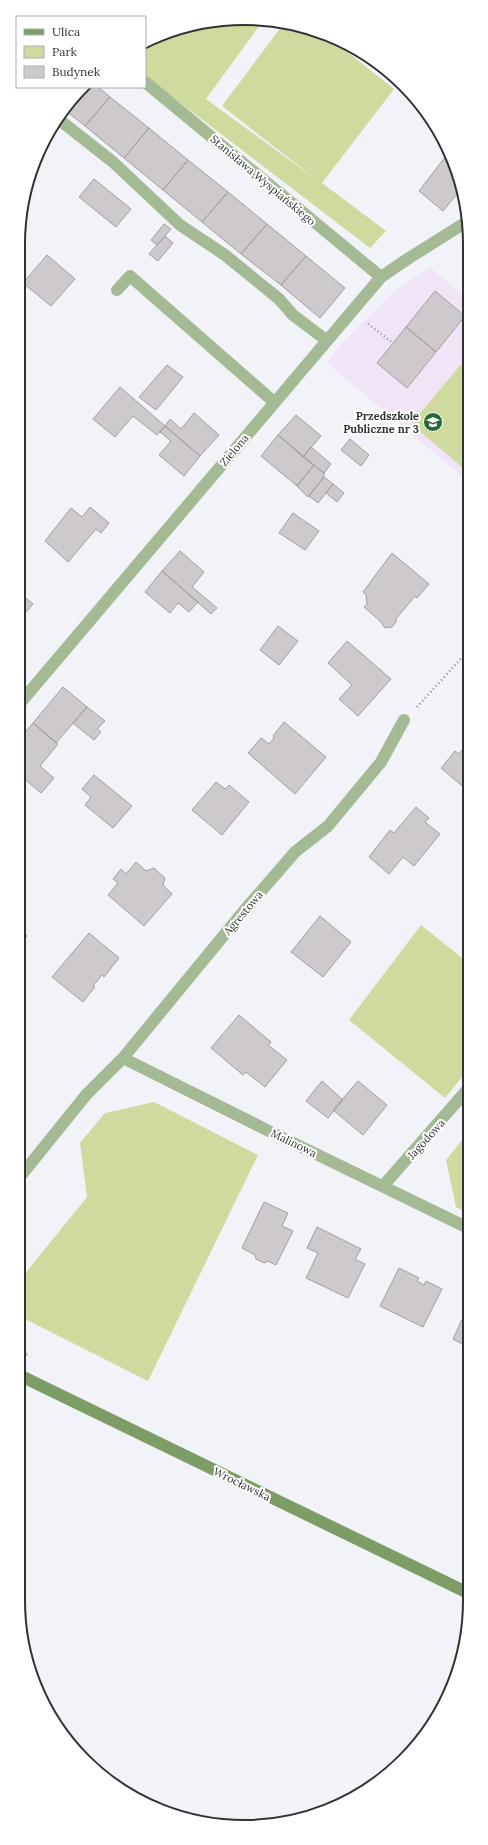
<svg xmlns="http://www.w3.org/2000/svg" width="488" height="1845" font-family="Lora,serif">
<style>
.education{fill:#f2e4f7}
.green{fill:#ceda9e}
.building{fill:#cec9cc;stroke:#a29ea0}
.lines{fill:none;stroke-linecap:round;stroke-linejoin:round}
.path{stroke:#8c8d90;stroke-width:2.5;stroke-dasharray:1 3;stroke-linecap:butt}
.lane{stroke:#a4ba95;stroke-width:12}
.street{stroke:#a4ba95;stroke-width:12}
.secondary{stroke:#7e9d66;stroke-width:12}
.labels{text-anchor:middle;stroke-width:4;stroke-linejoin:round;paint-order:stroke}
.street-label{font-size:11px;fill:#323234;stroke:#fff}
.poi-label{font-size:11px;font-weight:bold;fill:#323234;stroke:#fff;text-anchor:end}
.rim{fill:none;stroke:#323234;stroke-width:2}
</style>
<rect width="100%" height="100%" fill="#f2f3f8"/>
<path class="education" d="M430,267L468,299V481L327,363L345,340L392,293Z"/>
<path class="green" d="M200,22H262L206,99L317,180L222,106L285,22L326,35L394,89L322,183L386,231L370,248L145,76V45Z
M468,356V472L411,424Z
M421,925L467,962V1071L445,1098L349,1020Z
M154,1102L258,1155L148,1381L19,1316V1281L87,1197L80,1143L105,1113Z
M467,1134L466,1212L456,1207L446,1160Z"/>
<path class="building" d="M88,87H98L110,97L85,126L65,110Z
M110,97L149,128L124,158L85,126Z
M149,128L188,160L163,190L124,158Z
M449,152L463,197L462,199L457,194L443,211L419,191Z
M188,160L228,192L202,222L163,190Z
M94,179L131,209L116,227L79,197Z
M228,192L267,224L241,254L202,222Z
M164,224L171,229L157,245L151,240Z
M267,224L306,256L281,285L241,254Z
M165,236L173,243L158,261L149,254Z
M47,255L75,279L51,306L23,283Z
M306,256L345,288L320,318L281,285Z
M435,291L465,316L436,352L406,327Z
M468,310V322L463,318L465,316L463,314Z
M406,327L436,352L407,388L377,363Z
M167,365L183,377L156,410L139,397Z
M120,387L165,426L157,435L133,416L115,437L93,419Z
M194,413L219,435L200,456L165,426L170,419L181,429Z
M296,415L321,436L303,457L278,435Z
M165,426L200,456L184,476L159,455L171,441L160,432Z
M278,435L314,465L297,486L261,456Z
M350,439L369,455L361,466L341,450Z
M311,447L331,464L324,473L303,457Z
M314,465L324,473V477L308,497L297,486Z
M324,477L333,484L318,503L309,496Z
M333,484L344,493L337,502L326,493Z
M90,507L109,523L101,533L96,529L68,562L45,541L71,508L82,517Z
M293,513L319,531L305,550L279,533Z
M180,551L204,572L192,587L217,608L211,614L162,571Z
M392,553L429,584L417,598L415,596L396,619V622L392,627L385,628L380,621L364,607L367,604L366,595L363,592Z
M162,571L198,602L189,612L178,603L170,613L145,592Z
M21,594L33,604L21,618Z
M278,626L298,641L279,665L260,650Z
M347,641L391,679L358,716L339,699L352,685L328,663Z
M63,687L87,707L56,743L33,723Z
M87,707L105,721L97,729L101,732L94,740L73,723Z
M284,722L326,757L295,794L248,753L261,738L269,744L274,738L273,736Z
M33,723L58,744L40,766L54,778L41,793L21,776V737Z
M467,744V790L441,768L455,751L459,754Z
M94,775L132,806L113,828L85,805L91,797L82,789Z
M216,782L225,789L229,785L249,802L222,835L192,810Z
M416,807L429,818L425,822L440,834L414,866L403,857L389,874L369,857L390,830L394,833Z
M136,862L146,871L154,868L165,878L163,885L172,894L144,926L108,895L118,883L113,879L121,869L126,874Z
M320,916L351,942L323,977L291,952Z
M20,929L27,936L20,944Z
M89,933L119,958L104,977L102,975L93,986L95,987L83,1002L52,977Z
M239,1015L271,1042L268,1045L287,1060L265,1087L246,1072L243,1075L211,1048Z
M322,1081L343,1100L328,1118L306,1101Z
M358,1081L387,1105L363,1135L333,1110Z
M264,1202L288,1213L282,1226L293,1231L276,1265L268,1261L264,1263L256,1259L255,1255L242,1248Z
M317,1227L361,1249L355,1259L365,1264L348,1298L306,1278L318,1253L307,1248Z
M399,1268L419,1278L417,1281L424,1285L426,1281L442,1289L423,1327L380,1306Z
M466,1311V1346L453,1339Z"/>
<g class="lines">
<path class="path" d="M368,324L393,343
M417,707L467,652
M19,1351L30,1356"/>
<path class="lane" d="M57,118L113,162L180,225L225,255L279,299L293,315L326,340
M117,290L130,276L274,402"/>
<path class="street" d="M145,82L381,277
M21,702L381,277L409,258L468,221
M123,1058L275,1134L466,1227
M19,1178L86,1095L123,1058L243,912L295,852L328,826L381,762L404,720
M383,1186L467,1090"/>
<path class="secondary" d="M19,1375L466,1592"/>
</g>
<defs>
<g id="school-disc" transform="scale(1)"><circle r="9.5" fill="#246935" stroke="#fff"/><path d="M0-5L7-2L0 1L-7-2ZM-4 1L0 2.5L4 1V4Q0 6-4 4Z" fill="#fff"/></g>
</defs>
<g fill-rule="evenodd">
<use href="#school-disc" x="433" y="422"/>
</g>
<g class="labels">
<g class="street-label">
<text transform="translate(263 180) rotate(40)" y="4">Stanisława Wyspiańskiego</text>
<text transform="translate(234 450) rotate(-50)" y="4">Zielona</text>
<text transform="translate(243 913) rotate(-50)" y="4">Agrestowa</text>
<text transform="translate(426 1139) rotate(-48)" y="4">Jagodowa</text>
<text transform="translate(294 1143) rotate(26)" y="4">Malinowa</text>
<text transform="translate(242 1484) rotate(26)" y="4">Wrocławska</text>
</g>
<g class="poi-label">
<text x="419" y="420">Przedszkole<tspan x="419" dy="13">Publiczne nr 3</tspan></text>
</g>
</g>
<path d="M0 0H488V1845H0ZM244 25H244A219 219 0 0 1 463 244V1601A219 219 0 0 1 244 1820H244A219 219 0 0 1 25 1601V244A219 219 0 0 1 244 25Z" fill="#fff" fill-rule="evenodd"/>
<path class="rim" d="M244 25H244A219 219 0 0 1 463 244V1601A219 219 0 0 1 244 1820H244A219 219 0 0 1 25 1601V244A219 219 0 0 1 244 25Z"/>
<rect x="16" y="16" width="130" height="72" fill="#ffffff" stroke="#adadae"/>
<rect x="24" y="29" width="20" height="6" fill="#7e9d66" stroke="#adadae"/>
<text x="52" y="36" font-size="12" fill="#323234">Ulica</text>
<rect x="24" y="46" width="20" height="12" fill="#ceda9e" stroke="#adadae"/>
<text x="52" y="56" font-size="12" fill="#323234">Park</text>
<rect x="24" y="66" width="20" height="12" fill="#cec9cc" stroke="#adadae"/>
<text x="52" y="76" font-size="12" fill="#323234">Budynek</text>
</svg>
